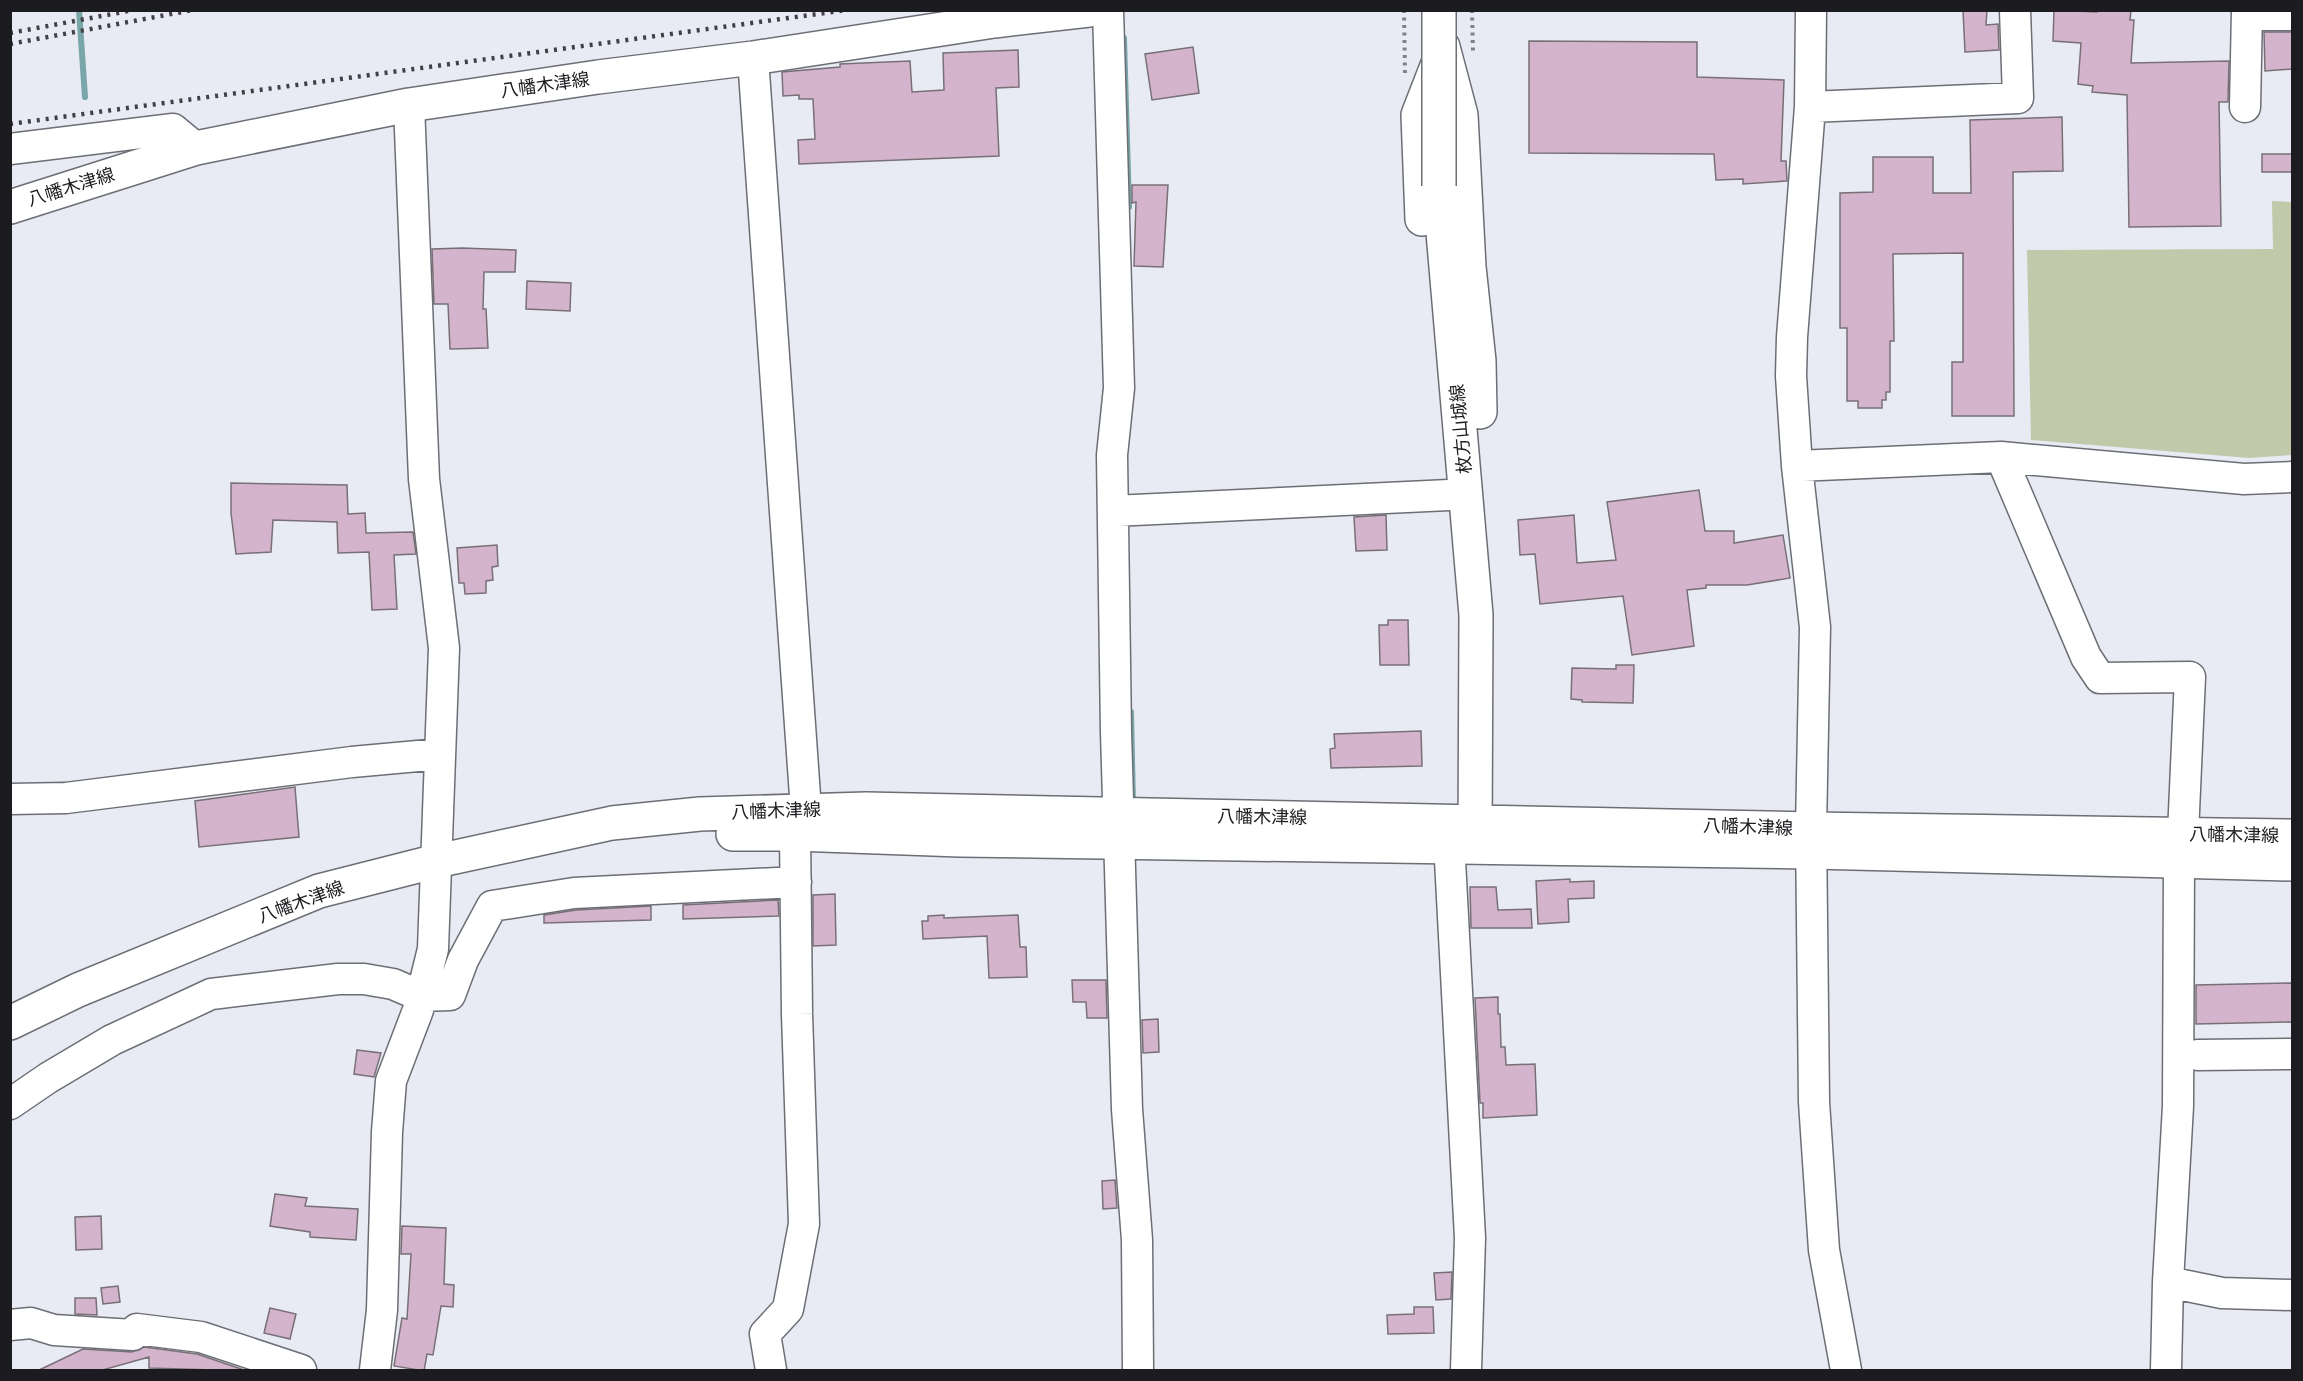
<svg xmlns="http://www.w3.org/2000/svg" width="2303" height="1381" font-family="'Fira Sans Condensed','Noto Sans JP',sans-serif">
<style>
.green{fill:#c0c9aa}
.lines{fill:none;stroke-linecap:round;stroke-linejoin:round}
.stream{stroke:#79a6a8;stroke-width:6}
.building{fill:#d3b4cc;stroke:#787076;stroke-width:1.5}
.minor-casing{stroke:#6c6e75;stroke-width:33}
.major-casing{stroke:#6c6e75;stroke-width:36}
.path{stroke:#808188;stroke-width:4;stroke-dasharray:3 4.5;stroke-linecap:butt}
.minor{stroke:#fff;stroke-width:30}
.major{stroke:#fff;stroke-width:33}
.rail{stroke:#404045;stroke-width:4.5;stroke-dasharray:3 6;stroke-linecap:butt}
.major-bridge-casing{stroke:#6c6e75;stroke-width:36;stroke-linecap:butt}
.major-bridge{stroke:#fff;stroke-width:33}
.labels{text-anchor:middle;stroke-width:6;stroke-linejoin:round;paint-order:stroke}
.street-label{font-size:18px;fill:#1c1c20;stroke:#fff}
</style>
<rect width="100%" height="100%" fill="#e9ebf4"/>
<path class="green" d="M2272,201L2292,202V455L2249,458L2031,440L2027,250L2273,249Z"/>
<g class="lines">
<path class="stream" d="M79,10L85,97
M1124,38L1129,207
M1131,712L1133,804"/>
</g>
<path class="building" d="M1963,10H1987L1986,25L1998,24L1999,50L1965,52Z
M2054,10L2097,12V10H2131L2130,20H2134L2131,63L2229,61L2228,102H2219L2221,226L2129,227L2127,95L2092,92L2093,86L2078,84L2081,43L2053,41Z
M2264,32H2292V69L2265,71Z
M1529,41L1697,42V77L1784,80L1781,161H1786L1787,181L1743,184V179L1716,180L1714,154L1529,153Z
M1193,47L1199,93L1152,100L1145,54Z
M1018,50L1019,87L996,88L999,156L799,164L798,140L815,139L813,99H799V95L783,96L782,72L840,67V64L910,61L912,92L944,90L943,53Z
M2062,117L2063,171L2013,172L2014,416H1952V362H1963V253L1893,254L1894,341H1890V392H1886V400H1882V408H1858V401H1847V328H1840V193L1873,192V157H1933V193H1971L1970,120Z
M2262,154H2292V172H2262Z
M1132,185H1168L1163,267L1134,266L1136,202L1132,203Z
M462,248L516,250L515,272H484L483,309H486L488,348L450,349L448,304H434L432,249Z
M527,281L571,283L570,311L526,309Z
M231,483L347,485L348,514L365,513L366,533L413,532L416,554L394,555L397,609L372,610L369,552L338,553L337,522L273,520L271,552L236,554L231,513Z
M1699,490L1705,531H1734V543L1783,535L1790,578L1747,585H1706V588L1687,590L1694,646L1632,655L1623,596L1540,604L1535,554L1520,555L1518,520L1574,515L1577,563L1616,560L1607,502Z
M1386,515L1387,550L1356,551L1354,517Z
M497,545L498,566L492,567L493,580L486,581V593L465,594L464,583H459L457,548Z
M1388,620H1408L1409,665H1380L1379,625H1388Z
M1616,665H1634L1633,703L1582,702V700L1571,699L1572,668L1616,669Z
M1421,731L1422,766L1331,768L1330,749L1335,748L1334,734Z
M295,787L299,837L199,847L195,801Z
M1570,879V882L1594,881V898L1568,899L1569,922L1538,924L1536,881Z
M1470,887H1496L1498,910L1531,909L1532,928H1471Z
M835,894L836,945L813,946V895Z
M778,900L779,916L683,919V905Z
M651,906V920L544,923V915L576,910Z
M944,915V918L1018,915L1020,947H1026L1027,977L989,978L987,936L923,939L922,921H928V916Z
M1072,980H1106L1107,1018H1087L1086,1002H1073Z
M2292,983V1022L2196,1024V985Z
M1498,997V1014H1500L1501,1047H1505L1506,1065L1535,1064L1537,1115L1483,1118V1103H1480L1475,998Z
M1158,1019L1159,1052L1143,1053L1142,1020Z
M357,1050L381,1053L374,1077L354,1074Z
M1115,1180L1117,1208L1103,1209L1102,1181Z
M275,1194L307,1198L305,1206L358,1209L356,1240L310,1237V1232L270,1226Z
M101,1216L102,1249L76,1250L75,1217Z
M402,1226L446,1228L444,1284L454,1285L453,1307L441,1306L433,1355L427,1354L424,1371L394,1366L402,1318L407,1319L411,1254H401Z
M1452,1272L1451,1299L1436,1300L1434,1273Z
M118,1286L120,1302L103,1304L101,1288Z
M75,1298H96L97,1315L75,1314Z
M1414,1307H1433L1434,1333L1388,1334L1387,1315L1414,1314Z
M270,1308L296,1314L290,1339L264,1333Z
M144,1347L197,1354L247,1371L149,1368V1357L99,1371H37L83,1349L132,1352Z"/>
<g class="lines">
<g class="minor-casing">
<path id="minor" d="M1108,10L1119,388L1112,455L1116,732L1127,1109L1137,1240L1138,1370
M1811,10L1810,107L1792,337L1791,376L1797,466L1815,627L1811,829L1814,1102L1824,1250L1846,1370
M2247,15H2292
M753,58L806,810
M1810,107L2018,98L2015,10
M2245,107L2247,10
M10,149L173,129L196,148
M2001,457L2086,657L2100,678L2190,677L2183,834
M1797,466L2001,457L2244,479L2292,477
M1113,511L1449,495
M10,799L66,798L352,762L440,754
M1448,822L1470,1238L1466,1370
M2198,1055L2292,1054
M10,1104L48,1078L112,1040L211,994L338,979H364L393,984L421,996L450,995L463,960L492,906L574,893L796,882
M2168,1282L2222,1293L2292,1295
M10,1325L31,1323L54,1330L133,1335L137,1329L201,1337L301,1370
M375,1370L382,1310L387,1132L391,1081L418,1010L433,949L444,648L424,479L409,105
M771,1370L765,1334L788,1309L804,1224L797,1014L795,834
M2166,1370L2168,1282L2178,1106L2179,862"/>
</g>
<g class="major-casing">
<path id="major" d="M1443,47L1461,115L1469,267L1479,361L1480,412
M1439,186L1476,615L1475,843
M10,207L196,148L409,105L598,77L753,58L994,21L1089,10
M1422,219L1418,115L1439,61
M733,834H795L960,840L1812,852L2292,864
M10,1023L78,990L319,891L437,861L612,823L700,814L866,809L1811,829L2292,836"/>
</g>
<path class="path" d="M1404,10L1405,73
M1472,10L1473,52"/>
<use href="#minor" class="minor"/>
<use href="#major" class="major"/>
<path class="rail" d="M10,33L134,10
M10,44L193,10
M10,124L847,10"/>
<g class="major-bridge-casing">
<path id="major-bridge" d="M1439,10V186"/>
</g>
<use href="#major-bridge" class="major-bridge"/>
</g>
<g class="labels">
<g class="street-label">
<text transform="translate(545 85) rotate(-8)" y="6">八幡木津線</text>
<text transform="translate(71 187) rotate(-17)" y="6">八幡木津線</text>
<text transform="translate(1461 429) rotate(-95)" y="6">枚方山城線</text>
<text transform="translate(776 811) rotate(-2)" y="6">八幡木津線</text>
<text transform="translate(1262 817) rotate(1)" y="6">八幡木津線</text>
<text transform="translate(1748 827) rotate(2)" y="6">八幡木津線</text>
<text transform="translate(2234 835) rotate(1)" y="6">八幡木津線</text>
<text transform="translate(301 902) rotate(-20)" y="6">八幡木津線</text>
</g>
</g>
<rect width="2303" height="1381" fill="none" stroke="#1c1c20" stroke-width="24"/>
</svg>
